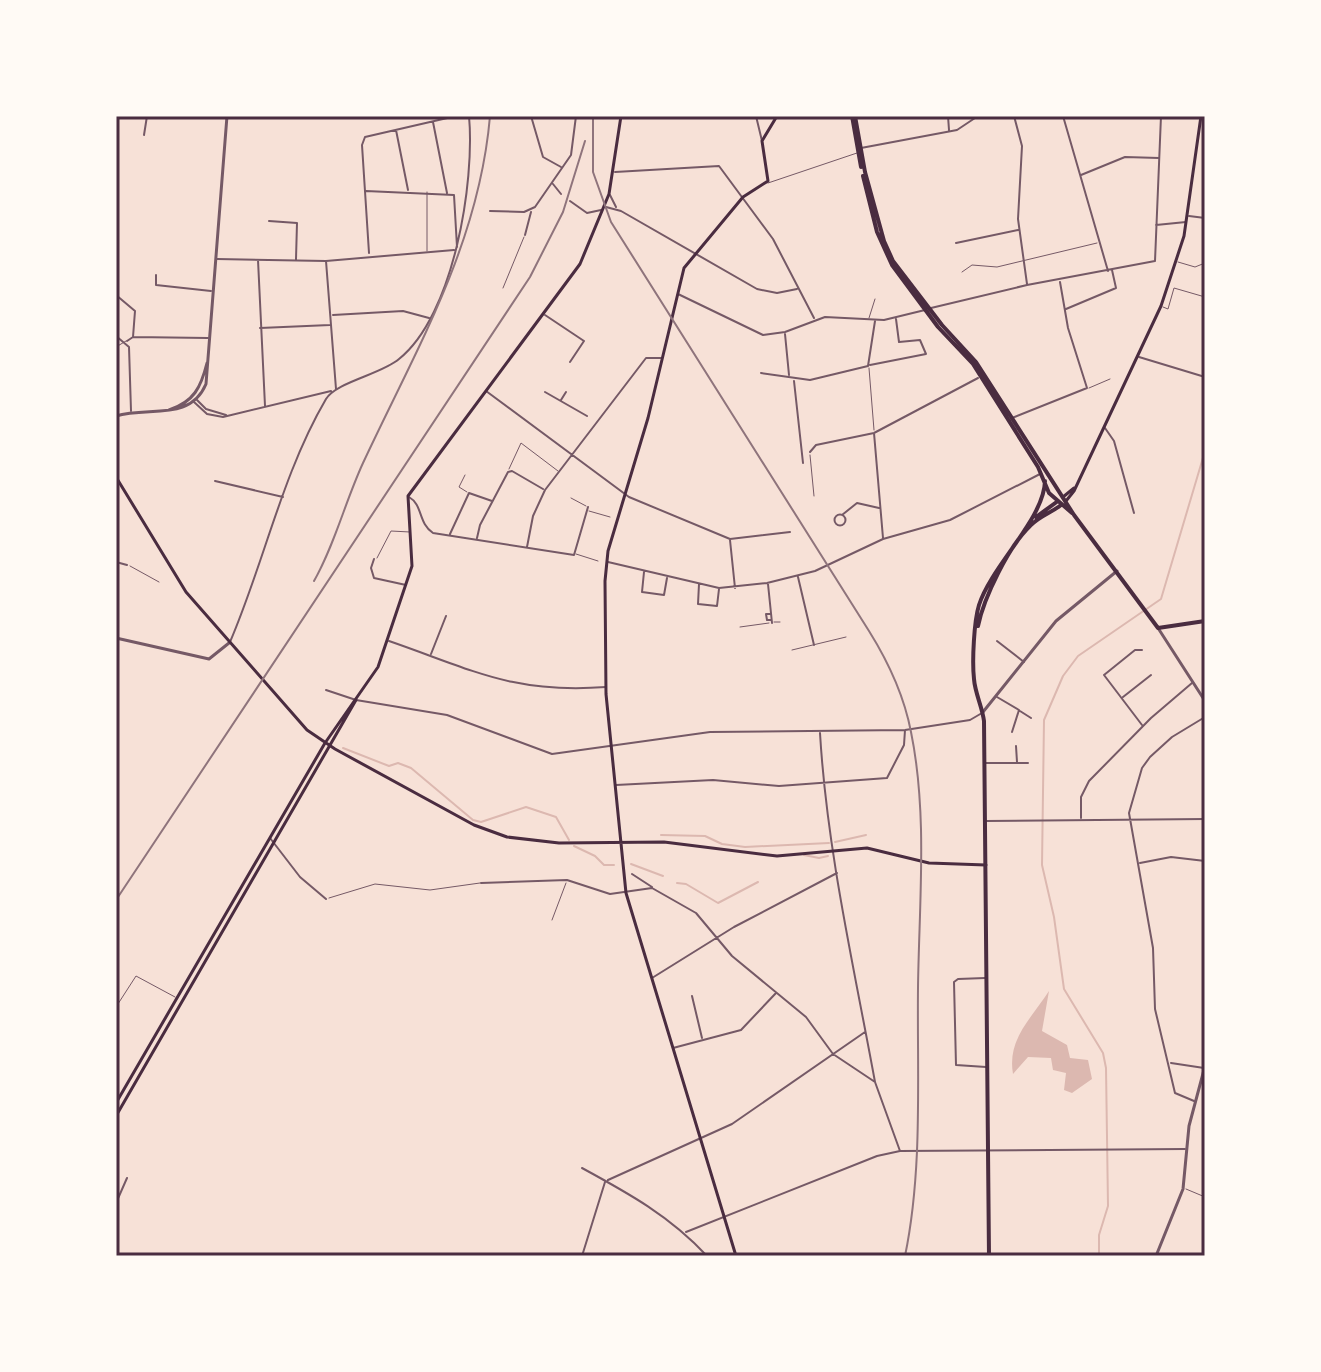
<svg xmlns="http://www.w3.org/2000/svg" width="1321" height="1372" font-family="Poppins,sans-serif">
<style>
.water{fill:#dcb8b0}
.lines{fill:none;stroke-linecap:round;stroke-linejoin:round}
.stream{stroke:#dcb8b0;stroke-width:2}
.service{stroke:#755966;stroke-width:1}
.minor{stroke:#755966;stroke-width:2}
.tertiary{stroke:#755966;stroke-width:3}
.secondary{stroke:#4a2c40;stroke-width:3}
.primary{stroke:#4a2c40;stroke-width:4}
.rail{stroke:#8f747c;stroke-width:2}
.neatline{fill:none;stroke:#4a2c40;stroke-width:3}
</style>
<rect width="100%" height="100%" fill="#f7e1d7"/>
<path class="water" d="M1049,991L1042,1031L1067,1045L1070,1058L1088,1060L1092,1079L1072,1093L1064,1090L1066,1073L1053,1070L1051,1058L1028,1057L1013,1074C1007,1039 1031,1019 1049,991Z"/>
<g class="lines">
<path class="stream" d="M343,748L389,766L398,763L411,768L473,820L481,822L526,807L556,817L569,840
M661,835L705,836L722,844L745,847L829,843
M835,842L866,835
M574,846L595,856L604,865H614
M804,855L819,858L828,856
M631,864L663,876
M677,883L686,884L718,903L758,882
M1099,1256V1235L1108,1206L1106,1068L1103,1053L1064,989L1054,917L1042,865L1044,720L1063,676L1078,656L1161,599L1205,451"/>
<path class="service" d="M768,183L857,153
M427,251V192
M1178,262L1195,267L1205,263
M962,272L972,265L997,267L1097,243
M503,288L524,237
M1163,307L1168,309L1174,288L1205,297
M869,318L875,299
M116,347L126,341
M869,368L874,430
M1089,388L1110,379
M810,455L814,496
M509,469L521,443L558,471
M465,475L459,487L467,492
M571,498L586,506
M589,511L610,517
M576,554L598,561
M377,558L391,531L410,532
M130,566L159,582
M774,622H780
M740,627L769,623
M792,650L846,637
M329,898L375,884L430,890L480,883
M552,920L566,883
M116,1007L136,976L175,997
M1186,1189L1205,1197"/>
<path class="minor" d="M531,116L543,157L561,167
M756,116L762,141
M948,116L949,130
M1014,116L1022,146L1018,219L1027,284
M1063,116L1108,271
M433,122L447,193
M396,130L408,190
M144,135L147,116
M861,148L957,130L978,116
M615,172L719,166L773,239L814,318
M1081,175L1125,157L1159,158
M553,184L561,194
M366,191L454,195L457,247
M610,195L616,207
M570,201L587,213L601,210
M606,207L621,211L757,289L777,293L797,289
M490,211L524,212L535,207L571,155L576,116
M1189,216L1205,218
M269,221L297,223L296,259
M1156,225L1186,222
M525,235L531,212
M956,243L1018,230
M369,253L362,145L365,137L456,116
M217,259L326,261L454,250
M258,260L265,406
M326,261L336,389
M156,275V285L211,291
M678,294L763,335L785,332L825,317L884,320L925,310
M116,295L135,311L133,337L127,341
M931,308L1027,285L1155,261L1161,116
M1066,309L1116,288L1112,270
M333,315L403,311L429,318
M545,315L584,341L570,362
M260,328L330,325
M785,334L789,375
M116,336L129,347L131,411
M133,337L208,338
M1139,357L1205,377
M870,365L926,354L920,340L899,342L896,319
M761,373L810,380L868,366L875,321
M794,381L803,463
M486,391L629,497L730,539L790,532
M545,392L587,416
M197,400L206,409L226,415
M561,400L566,392
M194,402L207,414L223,417L331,391
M1012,418L1087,388L1068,328L1060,282
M1105,428L1114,441L1134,513
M874,433L883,538
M810,452L816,445L874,433L978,378
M215,481L283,497
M409,497C423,505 418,523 433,533L574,555L588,507
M834.5 520a5.5 5.5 0 1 1 11 0a5.5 5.5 0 1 1-11 0Z
M842,515L857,503L879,508
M450,534L469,493L492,501
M477,538L480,525L508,472L512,471L543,489
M730,540L735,588
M527,547L533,516L545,490L646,358H661
M374,559L371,568L374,578L406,585
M116,562L127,565
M608,562L719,588L767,583L815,571L883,539L950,520L1040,474
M644,572L642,592L664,595L667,578
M798,577L814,645
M699,584L698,604L717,606L719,589
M768,584L772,623
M770,614H766L767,620H771
M389,641C473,670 513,694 606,687
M997,641L1024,662
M230,642C264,563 282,474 326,399C336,382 382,374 399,359C454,315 475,182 469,116
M431,654L446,616
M326,690L356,700L447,715L552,754L710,732L905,730L970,720L982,713
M997,697L1019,710L1012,732
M1123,697L1151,675
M1020,711L1031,718
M1142,725L1104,675L1135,650H1142
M820,733C827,851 854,967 875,1082
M1016,746L1017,762
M985,763H1028
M616,785L713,780L779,786L887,778L904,745L905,730
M1081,818V797L1089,781L1151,718L1192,683
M986,821L1205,819
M270,838L300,877L326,899
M1140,863L1171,857L1205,861
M632,874L652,887
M481,883L567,880L610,894L652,888L696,913L732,956L806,1017L833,1054L875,1082L900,1151
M652,978L734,927L837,873
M985,978L958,979L954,982L956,1065L986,1067
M692,996L702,1038
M673,1048L741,1030L776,993
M1171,1063L1204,1068
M1194,1101L1175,1093L1155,1009L1153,948L1129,813L1142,768L1150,757L1172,737L1205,717
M582,1168C628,1193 670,1216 707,1256
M608,1180L732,1124L865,1032
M116,1203L127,1178
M686,1232L877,1156L900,1151L1185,1149
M582,1256L605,1182"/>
<path class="tertiary" d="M169,410C194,402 201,387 207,363
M116,416C149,406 190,422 206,384L227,116
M1158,628L1205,701
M116,638L209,659L229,643
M983,712L1056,621L1117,571
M1156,1256L1183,1189L1189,1126L1205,1066"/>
<path class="secondary" d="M116,477L186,592L307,730L335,749L474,825L507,837L559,843L664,842L777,856L867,848L929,863L986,865
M1063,497L1074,488
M1066,501L1074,491L1161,306L1184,236L1201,116
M116,1103L325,743L378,667L412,566L408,496L580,264L609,194L621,116
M116,1116L356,700
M736,1256L626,893L606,694L605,581L608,551L648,418L684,268L743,197L768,181L762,141L777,116"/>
<path class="primary" d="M852,116L861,167
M855,116L865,172L884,241L893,261L942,325L976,362L1074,515L1158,628L1205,621
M863,176L877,232L892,265L938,327L973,364L1038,467L1049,493L1072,513
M1036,517L1058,501
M978,626C984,597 1009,546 1030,526C1039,516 1051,513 1061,505
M989,1256L984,721C982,706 975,693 974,679C972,661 974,621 979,605C992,565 1044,519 1045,481"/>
<path class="rail" d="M593,116V172L611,222L869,631C889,663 904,695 911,732C928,815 919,904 918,988C917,1076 923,1169 905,1256
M314,581C335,544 345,502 363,463C416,349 479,245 490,116
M116,900L530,277L563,212L585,141"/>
</g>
<rect width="1321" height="1372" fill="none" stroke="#fffaf5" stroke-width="236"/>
<rect x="118" y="118" width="1085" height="1136" class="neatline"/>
</svg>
